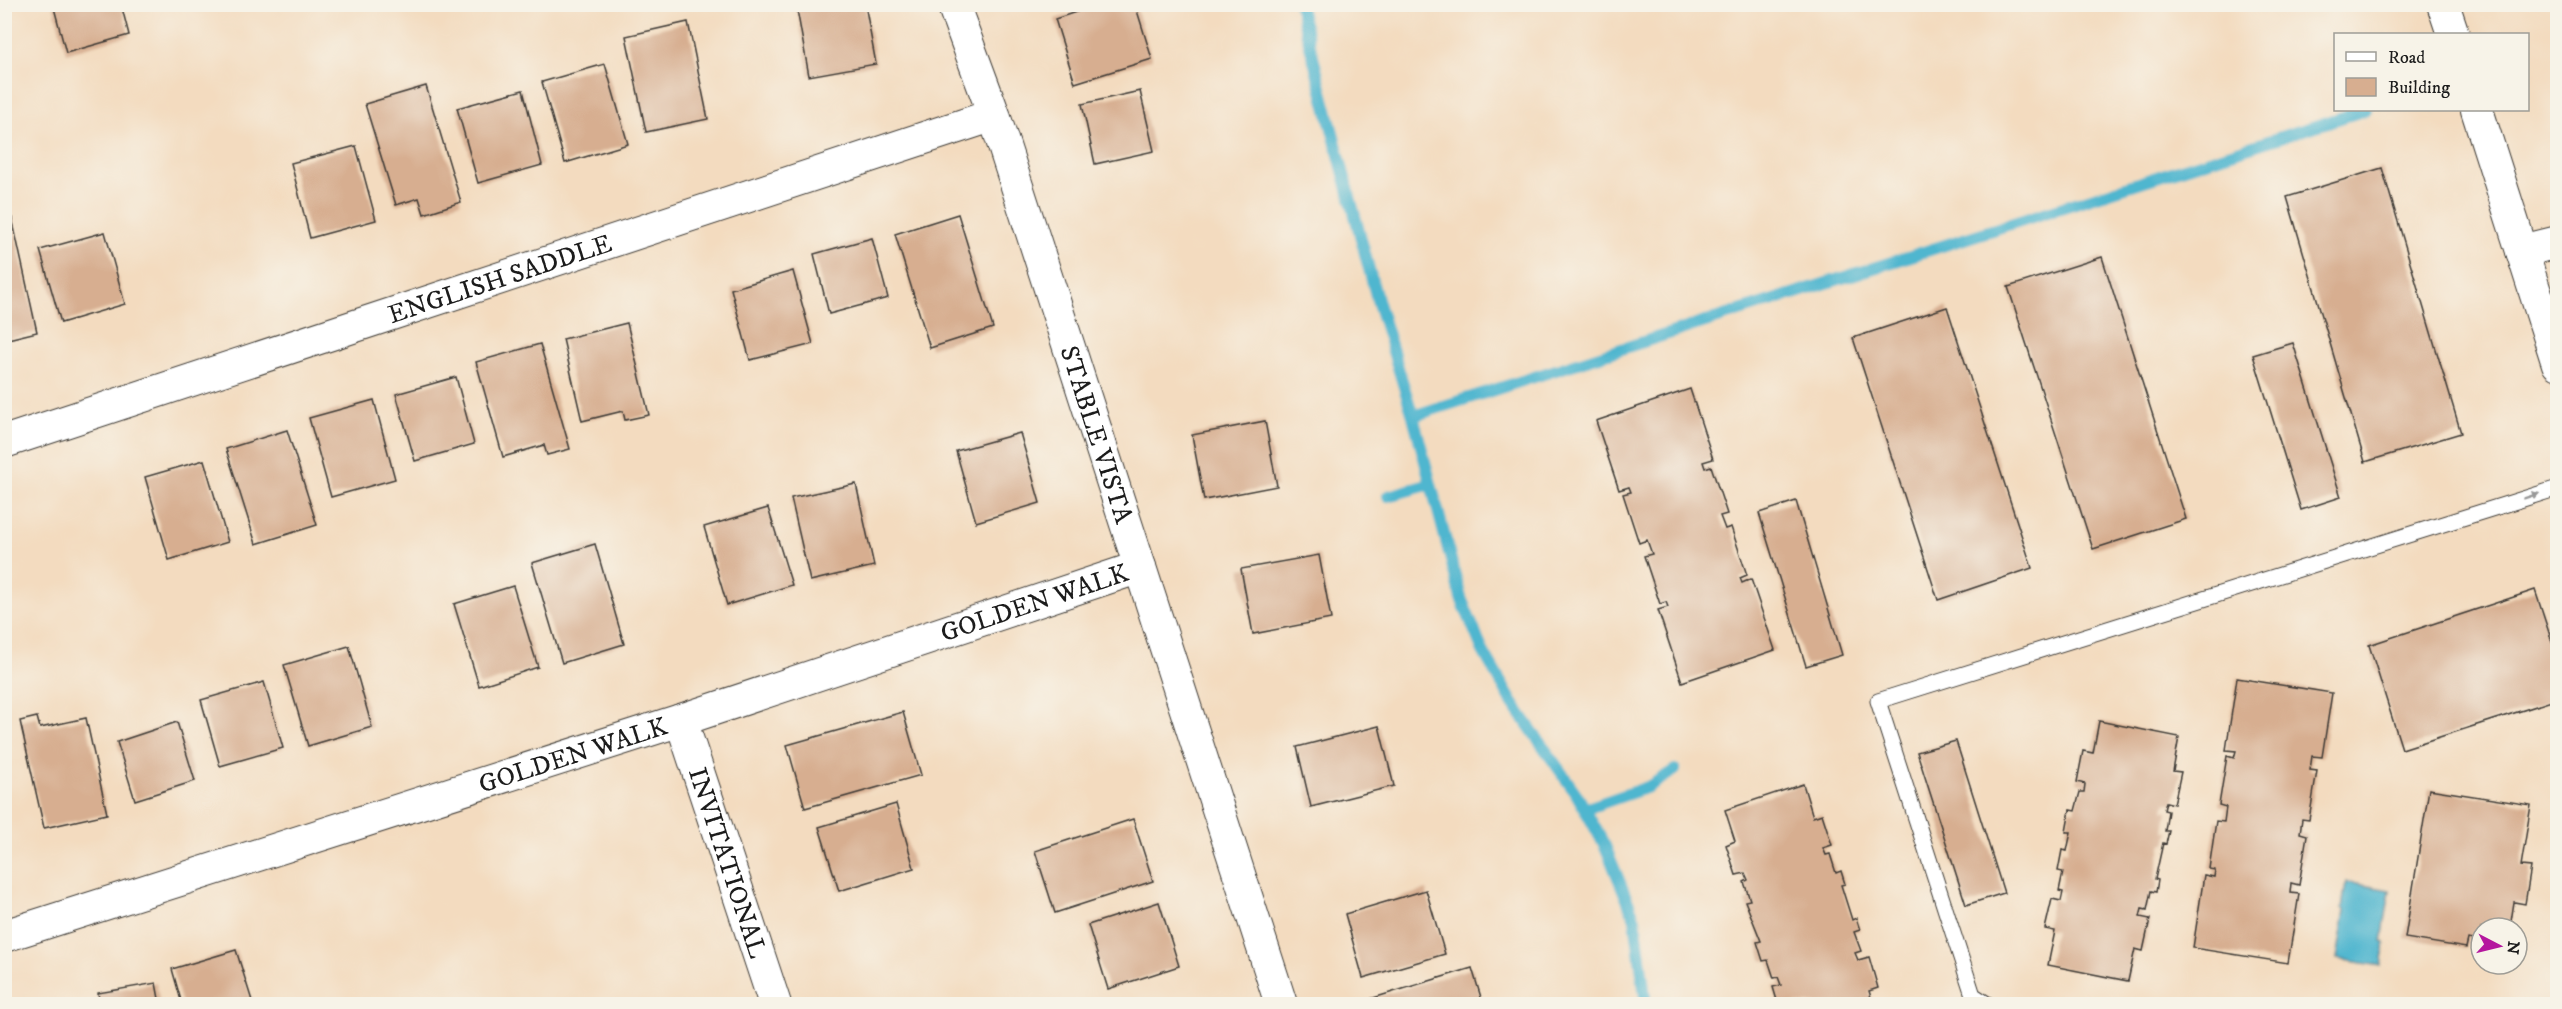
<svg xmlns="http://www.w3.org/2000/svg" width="2562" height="1009" font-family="'IM FELL DW Pica',serif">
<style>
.water{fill:#50b6cf;stroke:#366976;stroke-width:1.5}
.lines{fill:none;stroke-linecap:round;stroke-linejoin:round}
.stream{stroke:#50b6cf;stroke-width:12}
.building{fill:#d7ae90}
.service-casing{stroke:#3c3934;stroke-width:17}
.minor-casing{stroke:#3c3934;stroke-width:34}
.service{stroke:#fff;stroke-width:15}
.minor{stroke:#fff;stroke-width:32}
.oneway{fill:#999}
.labels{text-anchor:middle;stroke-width:5;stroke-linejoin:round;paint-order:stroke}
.street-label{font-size:26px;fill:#1c1c1c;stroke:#f7f3e8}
</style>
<rect width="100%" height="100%" fill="#f7f3e8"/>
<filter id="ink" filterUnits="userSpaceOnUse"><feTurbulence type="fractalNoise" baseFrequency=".0167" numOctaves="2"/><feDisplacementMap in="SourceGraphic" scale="12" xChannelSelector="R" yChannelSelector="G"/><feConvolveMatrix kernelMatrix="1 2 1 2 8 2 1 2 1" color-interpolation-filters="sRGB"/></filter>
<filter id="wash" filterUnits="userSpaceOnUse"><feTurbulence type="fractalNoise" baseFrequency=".008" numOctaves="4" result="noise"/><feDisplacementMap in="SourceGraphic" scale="24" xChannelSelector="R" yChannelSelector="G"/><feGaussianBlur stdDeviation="1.35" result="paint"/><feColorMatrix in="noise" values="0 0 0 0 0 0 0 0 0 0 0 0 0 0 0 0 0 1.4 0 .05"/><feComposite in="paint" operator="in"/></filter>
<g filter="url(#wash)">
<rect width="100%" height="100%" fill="#f3dbbf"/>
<path class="water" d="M2346,882L2390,890L2382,941L2385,942L2381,966L2337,959L2345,910L2342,908Z"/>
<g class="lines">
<path class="stream" d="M1299,4L1378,303L1413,416L1461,598L1483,651L1512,702L1577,795L1605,846L1635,919L1646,1004
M1413,416L2365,110
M1388,496L1431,484
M1585,809L1648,787L1675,770"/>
</g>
<g id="blocks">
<path class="building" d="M53,4H121L129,35L66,53Z
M796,4H865L876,64L809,76Z
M1100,4H1135L1152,59L1075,83L1055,19Z
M688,22L708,119L646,132L626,36Z
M605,64L628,144L565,163L542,82Z
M426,86L461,202L424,214L419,198L396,205L365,104Z
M523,90L542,165L478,183L457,108Z
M1140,91L1154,151L1095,164L1082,104Z
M356,146L376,220L310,238L291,163Z
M2382,168L2461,433L2365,462L2287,197Z
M958,214L993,328L930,348L895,234Z
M12,218L37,332L4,340V220Z
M105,232L125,304L61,323L40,250Z
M872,238L888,298L829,314L814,254Z
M2102,257L2186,519L2093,549L2008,287Z
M793,271L813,344L750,360L731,289Z
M1947,307L2032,568L1938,600L1853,338Z
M627,323L649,415L625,420L623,411L582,421L563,339Z
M2293,343L2341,497L2301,510L2253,355Z
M540,344L570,449L547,455L544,445L503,457L476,362Z
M456,377L474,444L415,461L396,394Z
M1690,389L1713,459L1703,462L1705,468L1711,466L1727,514L1720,516L1725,529L1731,527L1747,575L1740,578L1742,583L1751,579L1775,650L1682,682L1658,610L1668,607L1666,602L1660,604L1644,556L1652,554L1647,540L1639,543L1623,494L1631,492L1629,487L1619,490L1596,421Z
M374,400L395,479L331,497L309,418Z
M1265,421L1277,486L1204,500L1192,435Z
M287,430L317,525L256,544L226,449Z
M1020,433L1040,503L976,522L956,451Z
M204,460L228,542L169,560L145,477Z
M856,484L874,566L810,581L791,498Z
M1796,501L1842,655L1806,666L1759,513Z
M768,508L792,585L727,605L704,527Z
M595,544L624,644L562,663L532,563Z
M1319,555L1331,619L1253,634L1241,569Z
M513,586L538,667L479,686L454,604Z
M2535,590L2558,660V699L2402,749L2369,645Z
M349,646L372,727L308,746L284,665Z
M2237,678L2332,693L2322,757L2312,756L2310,770L2317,771L2309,820L2302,819L2300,833L2307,835L2299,885L2291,883L2290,893L2299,894L2288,963L2193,948L2204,875L2214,877L2215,870L2209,869L2216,821L2224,822L2226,807L2219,805L2227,756L2234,758L2236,751L2226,750Z
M264,682L283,748L220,766L201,700Z
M903,712L921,775L805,808L787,745Z
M37,717L40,728L86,718L107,814L44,828L20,721Z
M2099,721L2179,737L2173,771L2181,772L2174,804L2166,802L2164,810L2168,811L2165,831H2169L2166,844L2163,843L2155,879L2158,880L2156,892L2151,891L2147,910L2142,909L2140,917L2150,919L2143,951L2135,949L2128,981L2048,965L2055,931L2045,929L2052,899L2061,901L2063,892L2059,891L2063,872L2058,871L2062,850L2067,851L2071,832H2066L2070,810L2075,811L2080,792H2084L2085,784L2077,782L2083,751L2093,753Z
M177,722L195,781L135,800L117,742Z
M1379,726L1394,786L1311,807L1297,747Z
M1956,741L2004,893L1966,905L1917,752Z
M1803,784L1813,817L1822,814L1832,845L1823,848L1826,855L1830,854L1836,873L1841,871L1845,884L1841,885L1852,920L1856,918L1860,930L1854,932L1861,951L1855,953L1858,960L1869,957L1878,988L1869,991L1873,1004H1778L1773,987L1781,985L1778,977L1774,978L1768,960L1763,961L1757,942L1761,941L1745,901L1750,900L1744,882L1748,880L1745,873L1736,875L1726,845L1735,841L1725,810Z
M2429,789L2531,805L2521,866L2531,867L2525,904L2514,902L2510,928H2481V941L2468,939L2466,948L2405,938Z
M896,804L914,868L839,891L819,827Z
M1133,819L1153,881L1055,913L1035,851Z
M1426,890L1445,954L1363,978L1345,914Z
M1159,902L1179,966L1108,989L1088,925Z
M236,950L253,1004H182L172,969Z
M1472,968L1483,1004H1372L1370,999Z
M156,983L160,1004H100L98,993Z"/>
</g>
</g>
<g filter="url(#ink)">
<use href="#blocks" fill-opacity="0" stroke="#3c3934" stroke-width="1.5"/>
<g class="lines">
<g class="service-casing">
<path id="service" d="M1987,1004L1973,995L1878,701L2558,488"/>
</g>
<g class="minor-casing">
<g id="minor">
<path id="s1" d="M953,4L994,115L1281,1004"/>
<path d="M2443,4L2453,34"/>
<path d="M2477,110L2558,364"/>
<path d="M2522,251L2558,242"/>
<path id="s2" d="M4,442L994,115"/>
<path id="s3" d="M681,720L775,1004"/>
<path id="s4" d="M4,936L681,720L1140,567"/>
</g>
</g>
<use href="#service" class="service"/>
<use href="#minor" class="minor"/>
</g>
<defs><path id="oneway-solid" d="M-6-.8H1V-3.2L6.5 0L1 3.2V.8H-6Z" transform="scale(1.5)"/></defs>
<use class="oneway" href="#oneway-solid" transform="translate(2531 496) rotate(-18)"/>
</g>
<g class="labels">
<g class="street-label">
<text dy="9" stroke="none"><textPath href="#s2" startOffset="522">ENGLISH SADDLE</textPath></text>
<text dy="9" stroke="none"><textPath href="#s1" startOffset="454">STABLE VISTA</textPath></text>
<text dy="9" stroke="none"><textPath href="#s4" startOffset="1083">GOLDEN WALK</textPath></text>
<text dy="9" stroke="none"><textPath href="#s4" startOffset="597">GOLDEN WALK</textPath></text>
<text dy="9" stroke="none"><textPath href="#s3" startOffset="150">INVITATIONAL</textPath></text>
</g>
</g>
<rect width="2562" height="1009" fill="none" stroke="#f7f3e8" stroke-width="24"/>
<rect x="2334" y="33" width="195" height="78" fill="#f7f3e8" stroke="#9f9d96" stroke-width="1.5"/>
<rect x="2346" y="52" width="30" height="9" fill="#ffffff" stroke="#9f9d96" stroke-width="1.5"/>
<text x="2388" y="63" font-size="18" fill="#1c1c1c">Road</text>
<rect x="2346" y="78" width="30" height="18" fill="#d7ae90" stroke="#9f9d96" stroke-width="1.5"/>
<text x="2388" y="93" font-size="18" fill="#1c1c1c">Building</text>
<g transform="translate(2499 946) rotate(97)"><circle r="28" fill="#f7f3e8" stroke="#9f9d96" stroke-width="1.5"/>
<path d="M0-4.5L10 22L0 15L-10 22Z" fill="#b5179e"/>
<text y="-9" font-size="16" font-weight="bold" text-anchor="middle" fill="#1c1c1c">N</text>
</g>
</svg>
